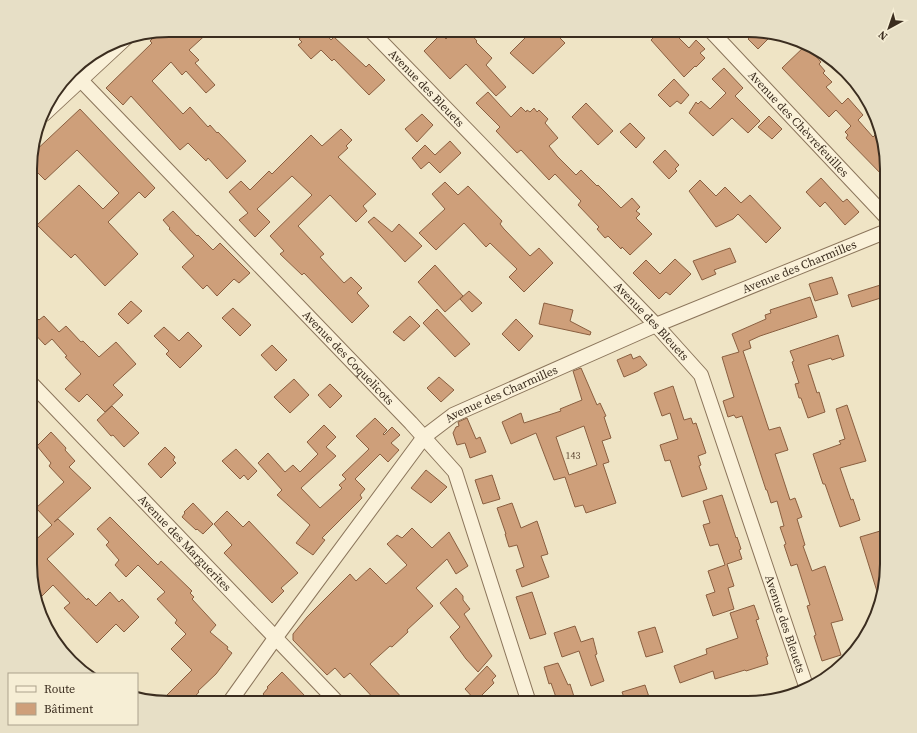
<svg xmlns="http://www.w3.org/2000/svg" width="917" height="733" font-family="'Source Serif 4',serif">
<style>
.building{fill:#ce9f7a;stroke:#8a5f40;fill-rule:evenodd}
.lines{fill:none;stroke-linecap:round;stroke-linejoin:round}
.minor-casing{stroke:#8b755b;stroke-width:16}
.minor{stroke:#faf1d9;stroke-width:14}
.labels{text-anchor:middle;stroke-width:3;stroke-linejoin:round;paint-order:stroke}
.number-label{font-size:10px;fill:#604a36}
.street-label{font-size:12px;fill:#3b2d1f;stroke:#f6eed5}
.rim{fill:none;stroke:#3b2d1f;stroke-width:2}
</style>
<rect width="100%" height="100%" fill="#efe4c5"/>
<path class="building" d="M170,30L176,36L182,30H211L189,50L199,60L195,63L215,85L206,93L186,71L182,75L171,62L152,81L183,114L190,107L208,127L210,125L217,133L218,132L246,161L227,179L208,158L206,161L188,143L180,150L131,96L123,105L106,88L152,43L150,41L159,32Z
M309,30H322L331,40L334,37L366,67L369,64L385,80L369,95L334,59L332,61L321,50L311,59L298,45L302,42L299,39Z
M455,30H467L477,41L476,42L492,58L486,65L506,87L496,96L466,64L450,79L424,51L441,34L446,39Z
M533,30H565L558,36L565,43L533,74L510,53Z
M646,30H671L689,48L696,40L705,49L700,53L705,58L696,67L695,66L684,77L651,40L653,38Z
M757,30L773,34L758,49L748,39Z
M806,45L821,62L819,64L825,71L823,73L832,82L826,87L842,104L848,98L863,115L858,120L873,137L879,131L887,169V180L846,138L848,135L845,132L851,126L836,110L829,117L782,68Z
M724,68L743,88L735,96L760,121L748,133L732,118L713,136L689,113L696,102L698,104L701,101L710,109L726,93L712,79Z
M674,79L689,95L681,104L677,101L670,107L658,95Z
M488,92L511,117L521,107L526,112L527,110L530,112L534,108L537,112L539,110L548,119L545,123L558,138L549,146L557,156L576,175L581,170L597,186L598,185L621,208L632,198L640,207L636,211L640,214L636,218L652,234L630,255L622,247L621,249L608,236L605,238L597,229L599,227L578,205L581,201L555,174L549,180L521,150L517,153L496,131L500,127L476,103Z
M586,103L613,131L598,145L572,117Z
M80,109L155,188L145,198L139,192L108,222L138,254L105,286L75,254L71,258L37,225L79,185L103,209L119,193L77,150L45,180L38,173L31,180V155Z
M422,114L433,125L417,142L405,129Z
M769,116L782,129L772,139L758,127Z
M630,123L645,138L636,148L620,132Z
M341,129L352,140L346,146L348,148L338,157L376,194L363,206L367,211L356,222L330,195L298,226L324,254L320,257L344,283L351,277L362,288L357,293L369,306L352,323L304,273L302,275L280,254L284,251L270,236L312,195L292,176L257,209L270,222L255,237L239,220L248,213L229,192L241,181L250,190L269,171L272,174L311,135L322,146Z
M450,141L461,153L440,173L429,162L421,169L412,158L425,145L435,155Z
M665,150L679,165L675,169L677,171L669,179L653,162Z
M821,178L843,202L847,199L859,212L845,225L825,202L820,207L806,192Z
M700,180L716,196L725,187L741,203L750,195L781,228L766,243L738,214L733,219L716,227L689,191Z
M445,182L458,195L468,186L502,221L500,224L504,229L530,256L539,248L553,263L524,292L509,277L517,269L490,243L486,247L464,223L436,250L419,233L445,209L432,194Z
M173,211L197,236L198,235L213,250L220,243L250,273L239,283L234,279L217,296L207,285L203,289L182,267L194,256L169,229L170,228L163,220Z
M374,217L392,232L399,224L422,246L405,262L368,222Z
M730,248L736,262L714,270L716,274L702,280L693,261Z
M675,259L691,274L670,295L666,292L659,299L633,273L646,260L660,274Z
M435,265L463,296L445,312L418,282Z
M832,277L838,294L815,301L809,284Z
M887,283V296L852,307L848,295Z
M469,291L482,303L472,312L460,299Z
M810,297L817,317L760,336L749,341L751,348L743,351L769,430L780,427L788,450L775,454L790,500L795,498L802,517L797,519L805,545L803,546L812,571L825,566L843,620L831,623L841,655L822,661L814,636L816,635L807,606L810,605L797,564L791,566L784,545L786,544L780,527L784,526L777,501L771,503L767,490H766L742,416L736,418L734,415L728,417L723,401L734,397L722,357L739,352L732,334L766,319L765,315L771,313L770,310Z
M131,301L142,311L128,324L118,314Z
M544,303L573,310L570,321L591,332L590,335L539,324Z
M233,308L251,325L240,336L222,318Z
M437,309L470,344L455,357L423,323Z
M31,312L39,320L44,316L59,332L66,326L81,342L83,341L99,357L116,342L136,364L113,385L123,395L105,412L87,394L79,402L65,389L81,374L65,357L67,356L52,339L45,345L31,330Z
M410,316L420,326L404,341L393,332Z
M516,319L533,336L519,351L502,334Z
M164,327L179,341L188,332L202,346L180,368L166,354L169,351L154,336Z
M838,335L844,356L832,360L831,358L808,365L817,393L819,392L825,412L808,418L801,398H799L795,384L799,383L792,362L794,361L790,351Z
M272,345L287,360L276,371L261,355Z
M631,354L633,359L640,356L647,365L638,371L624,377L617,360Z
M581,368L597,405L600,403L606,416L604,417L611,438L602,441L609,462L603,464L616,503L586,513L583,505L575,507L565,477L554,480L536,433L511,444L502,422L521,413L524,423L561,411L560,409L582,400L573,371ZM584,426L597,465L569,475L556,437Z
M439,377L454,390L441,402L427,388Z
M294,379L309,395L290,413L274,397Z
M330,384L342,396L330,408L318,395Z
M673,386L684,420L691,418L693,424L696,423L706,453L698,456L701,465L699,466L707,489L682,497L670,460L665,461L660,445L678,439L670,413L662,416L654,393Z
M847,405L866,461L840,468L851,500L853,499L860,520L840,527L825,484H823L813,454L841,444L839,441L845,439L836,409Z
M112,406L139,433L124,447L113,435L111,436L97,420Z
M375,418L387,430L383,434L384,435L392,427L400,435L391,443L399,450L388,462L380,454L355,479L365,489L360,495L362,498L322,538L325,540L313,555L296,543L310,525L277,495L282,490L258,463L268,453L285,472L293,465L300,472L318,454L307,442L324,425L336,437L326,447L336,456L301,488L320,508L342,488L339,485L346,479L342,475L369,449L356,436Z
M467,418L476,439L480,437L486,452L470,458L465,443L457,445L453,433L456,427L459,426L458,422Z
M51,432L66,448L65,450L75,461L69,467L91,488L54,522L58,519L74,534L47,559L87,600L88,598L96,606L110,592L119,602L122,599L139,617L124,632L116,624L97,643L64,608L70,603L53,585L42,596L35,589L30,574V545L52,525L36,508L64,482L49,466L51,463L37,446Z
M165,447L175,457L173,460L176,463L161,478L148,464Z
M236,449L257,471L248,480L244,475L240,479L222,461Z
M426,470L447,487L431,503L411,488Z
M492,475L500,499L483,504L475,480Z
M722,495L736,538L737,537L741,549L739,550L742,559L727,564L734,586L728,588L734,609L713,616L706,595L715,592L708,571L725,565L718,544L710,546L703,525L710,523L703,501Z
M193,503L213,524L203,534L197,529L196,530L182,517L185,513L184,512Z
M512,503L521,528L537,521L548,554L541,556L549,577L522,587L516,570L524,567L517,545L509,547L505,534H506L497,508Z
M227,511L243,527L249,521L298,573L281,588L284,591L272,603L224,553L232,545L214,524Z
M110,517L158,565L161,561L192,591L190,593L194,597L192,599L216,625L210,632L228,647L227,649L232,653L216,674L198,691L199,692L189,703H159L192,670L171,649L186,634L175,623L177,620L157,599L165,592L138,565L126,577L115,565L119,560L106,545L109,542L97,529Z
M412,528L432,548L449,532L468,566L456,574L447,559L416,588L433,606L407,630L408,632L392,647L390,646L370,664L407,703H378L350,673L344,678L335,668L327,675L293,640V634L307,617L350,574L356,581L370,568L386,584L407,565L387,544L397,535L402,538Z
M887,529V574L880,601L860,537Z
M456,588L463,596V600L470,609L464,614L492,656L478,672L466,659L450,637L460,627L440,603Z
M532,592L546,634L530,639L516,597Z
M754,605L759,619L756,620L768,656L766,657L768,664L746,671L745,670L715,679L713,671L680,683L674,666L707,654L706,649L738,638L730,613Z
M575,626L581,642L593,638L597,654L595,655L604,681L591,686L579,651L562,657L554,633Z
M655,627L663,652L646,657L638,632Z
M558,663L568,685L570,684L576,703H558L551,683L549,684L544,667Z
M487,666L496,676L492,680L494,683L476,701L465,689Z
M282,672L305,696L298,703H271L263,694L268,688L267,687Z
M645,685L651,703H626L622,692Z"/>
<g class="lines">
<g class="minor-casing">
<g id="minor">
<path id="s1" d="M370,30L656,325L701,375L807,689"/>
<path id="s2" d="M710,30L887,218"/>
<path id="s3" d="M72,71L411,423L455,472L529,703"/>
<path d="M43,115L127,37"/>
<path id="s4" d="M31,383L338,703"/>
<path id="s5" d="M229,703L276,637L424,437L453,415L656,325L887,231"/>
</g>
</g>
<use href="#minor" class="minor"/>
</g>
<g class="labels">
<g class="number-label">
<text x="573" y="459">143</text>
</g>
<g class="street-label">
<text dy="4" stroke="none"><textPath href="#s1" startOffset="81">Avenue des Bleuets</textPath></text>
<text dy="4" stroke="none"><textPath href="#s2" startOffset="129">Avenue des Chèvrefeuilles</textPath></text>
<text dy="4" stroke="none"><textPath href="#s5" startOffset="743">Avenue des Charmilles</textPath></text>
<text dy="4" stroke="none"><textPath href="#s1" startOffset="405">Avenue des Bleuets</textPath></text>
<text dy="4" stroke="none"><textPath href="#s3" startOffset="398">Avenue des Coquelicots</textPath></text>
<text dy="4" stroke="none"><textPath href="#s5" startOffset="419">Avenue des Charmilles</textPath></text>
<text dy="4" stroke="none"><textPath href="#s4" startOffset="222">Avenue des Marguerites</textPath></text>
<text dy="4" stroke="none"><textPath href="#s1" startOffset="741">Avenue des Bleuets</textPath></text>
</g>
</g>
<path d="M0 0H917V733H0ZM169 37H748A132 132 0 0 1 880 169V564A132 132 0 0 1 748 696H169A132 132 0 0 1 37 564V169A132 132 0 0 1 169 37Z" fill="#e7dfc6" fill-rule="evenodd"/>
<path class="rim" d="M169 37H748A132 132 0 0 1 880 169V564A132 132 0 0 1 748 696H169A132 132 0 0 1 37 564V169A132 132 0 0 1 169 37Z"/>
<rect x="8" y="673" width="130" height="52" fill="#f6eed5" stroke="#aba18c"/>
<rect x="16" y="686" width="20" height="6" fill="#faf1d9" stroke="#aba18c"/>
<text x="44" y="693" font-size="12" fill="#3b2d1f">Route</text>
<rect x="16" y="703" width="20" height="12" fill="#ce9f7a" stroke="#aba18c"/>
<text x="44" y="713" font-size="12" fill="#3b2d1f">Bâtiment</text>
<g transform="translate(889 28) rotate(220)" stroke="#f6eed5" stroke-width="3" paint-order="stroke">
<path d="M0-3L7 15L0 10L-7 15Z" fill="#3b2d1f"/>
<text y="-6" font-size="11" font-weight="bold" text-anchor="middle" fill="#3b2d1f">N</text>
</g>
</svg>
